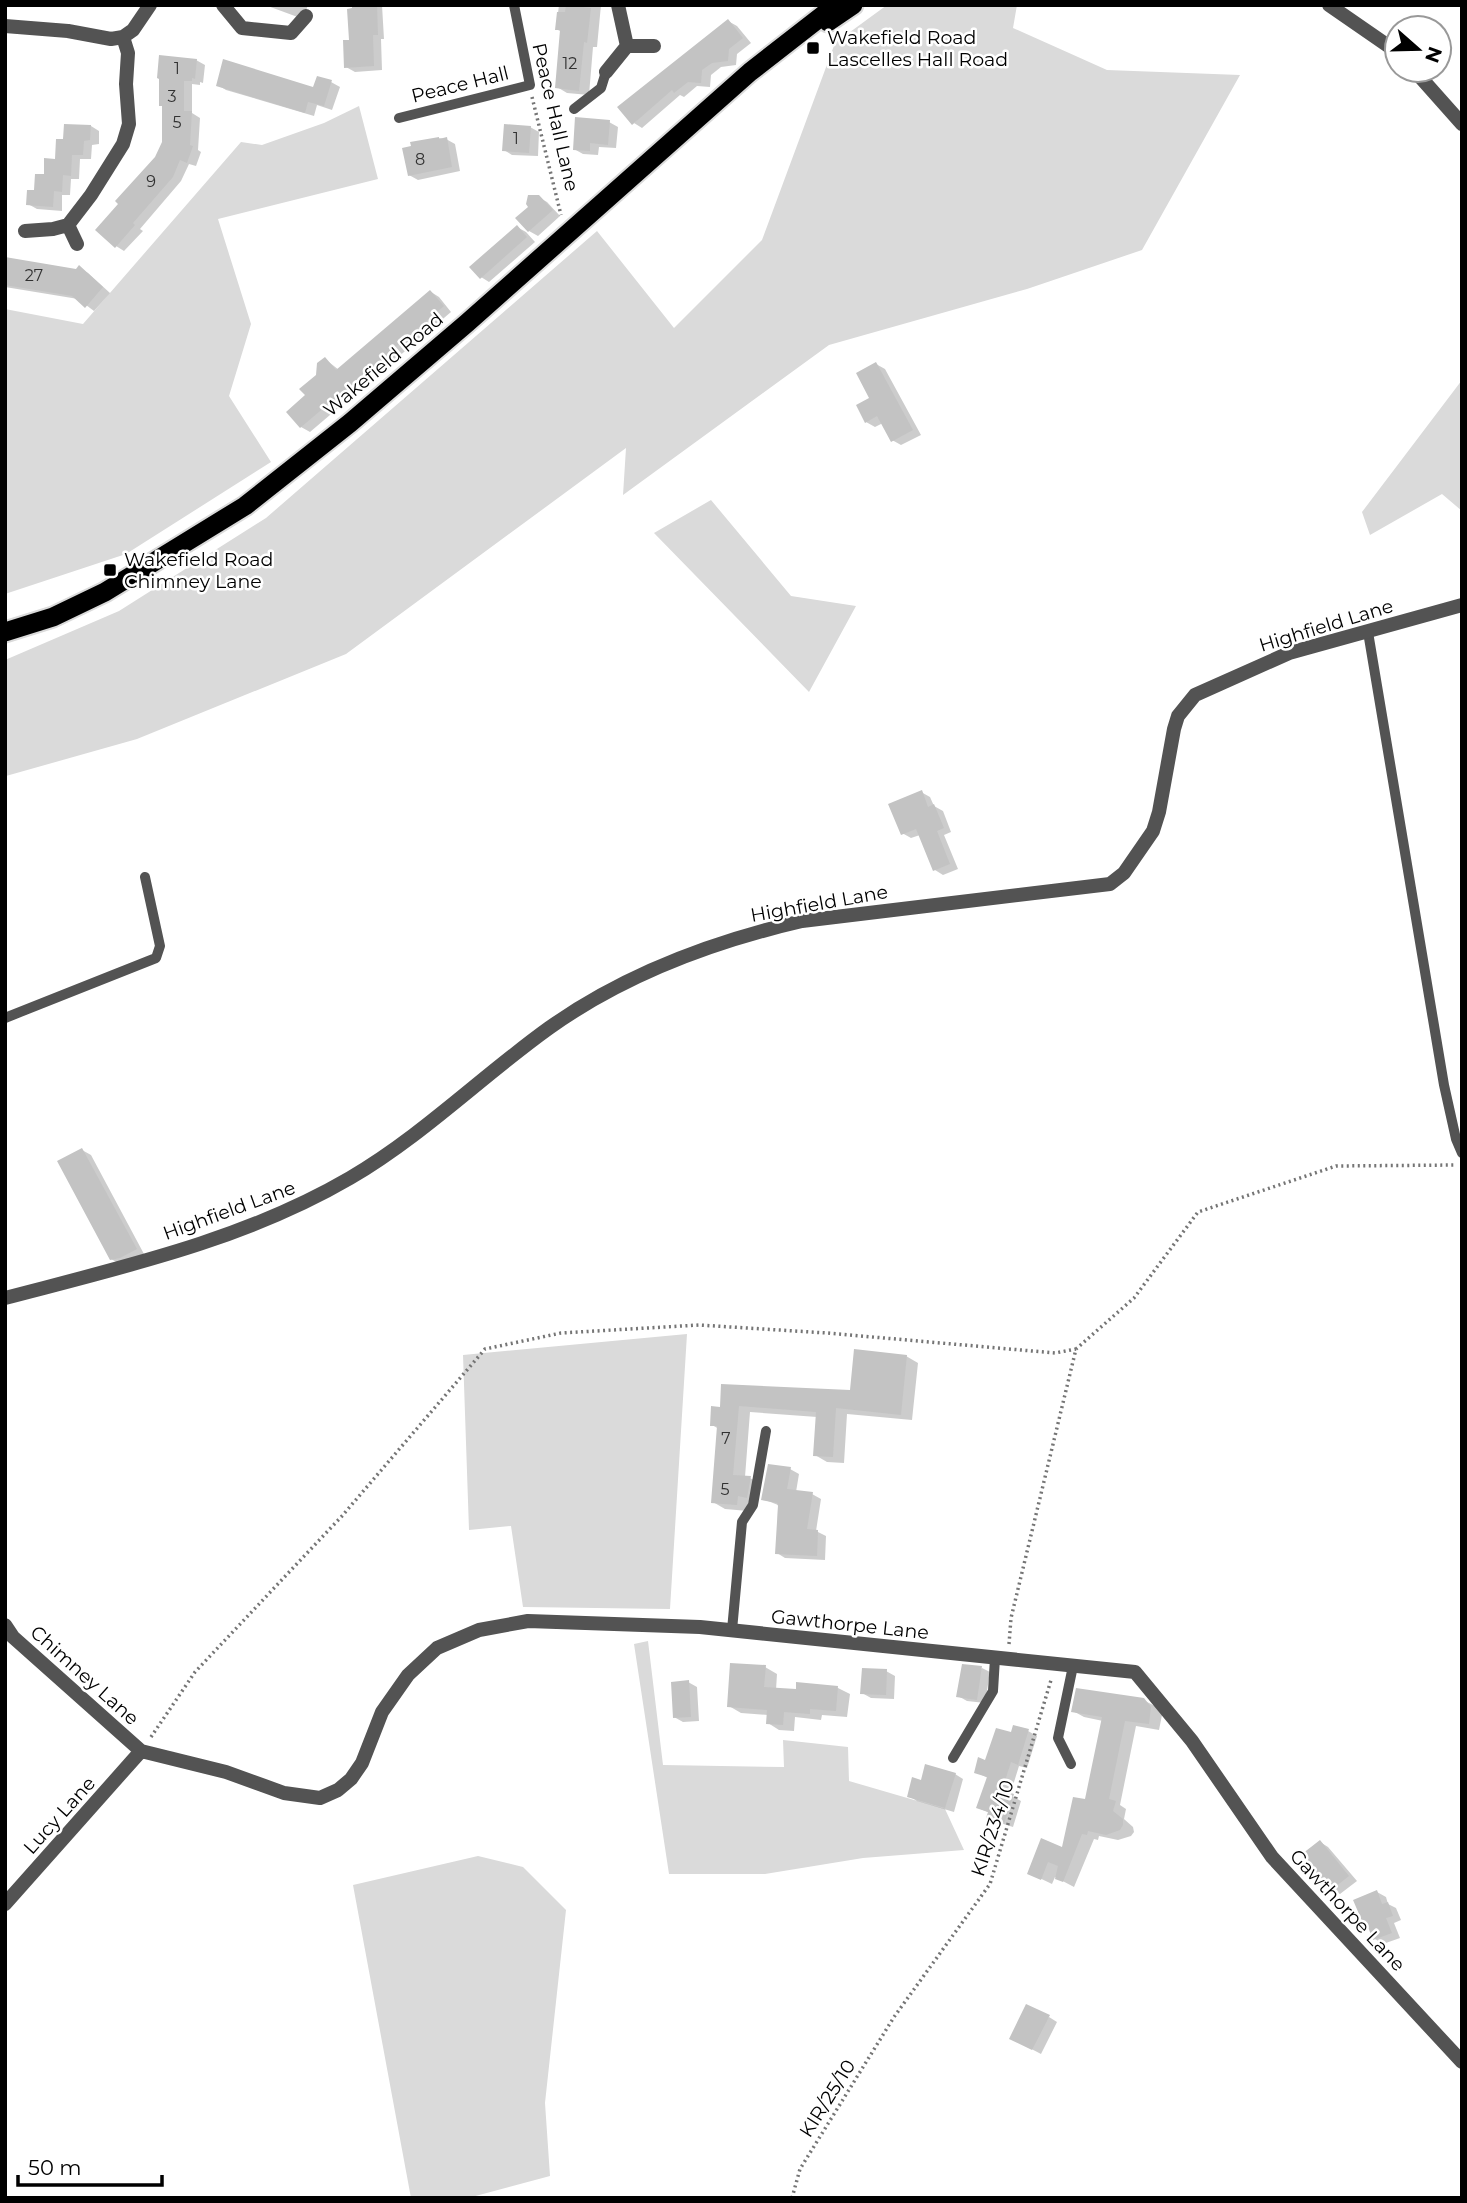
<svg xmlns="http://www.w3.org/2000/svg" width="1467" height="2203" font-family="Montserrat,sans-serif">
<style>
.green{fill:#dadada}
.shadow{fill:#0003}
.building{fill:#c3c3c3}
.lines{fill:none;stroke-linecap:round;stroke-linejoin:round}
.trunk-casing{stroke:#dbdbdb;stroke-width:23}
.path{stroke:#757575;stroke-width:3.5;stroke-dasharray:2 3.5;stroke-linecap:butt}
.service{stroke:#535353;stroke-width:10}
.minor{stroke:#535353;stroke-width:14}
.trunk{stroke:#000;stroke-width:19}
.poi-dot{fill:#000;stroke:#fff;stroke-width:2.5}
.labels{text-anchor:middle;stroke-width:5;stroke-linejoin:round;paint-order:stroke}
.number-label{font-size:16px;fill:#313131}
.poi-label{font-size:19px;fill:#000;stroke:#fff;text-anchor:start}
.street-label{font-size:19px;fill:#000;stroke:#fff}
</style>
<rect width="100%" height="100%" fill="#fff"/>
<path class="green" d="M887,5H1017L1013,28L1107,70L1240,75L1142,250L1027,289L829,345L623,495L626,448L346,654L137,739L6,776L5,660L119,611L266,518L597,231L674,328L762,240L835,43Z
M359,106L378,179L218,219L251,324L229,396L271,462L126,554L5,594V309L83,324L241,142L262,145L324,123Z
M1462,380V511L1442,494L1370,535L1362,512Z
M711,500L791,596L856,606L809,692L654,533Z
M687,1334L670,1609L523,1607L511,1526L469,1530L463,1355Z
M648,1641L663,1765L784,1767L783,1740L848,1747L849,1781L945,1809L964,1850L863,1858L765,1874H669L634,1644Z
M478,1856L523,1867L566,1910L545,2103L550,2176L468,2198H411L353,1885Z"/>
<path class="shadow" d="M265,5H308L303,19Z
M354,5H382L384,39H381L382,70L355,72L346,67Z
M559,5H601L597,47H593L589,95L567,93L557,87L562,32L556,29Z
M728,21L737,26L751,43L737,54L736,65L721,67L711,75L710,87L697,86L684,97L680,95L642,128L634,123Z
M196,60L205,65L203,83L200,82V85L192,84V113L200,118L198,150L201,152L196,166L189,164L181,181L140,229L143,231L124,251L116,246L163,142L164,107L161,105Z
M331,82L340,87L332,110L317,105L314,116L226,90L218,85L314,89Z
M609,122L618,127L616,148L599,147L598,155L583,154L574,149Z
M91,126L99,131V144L92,145L91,159H80L79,179H71L70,195H62V211L37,209L28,204L56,161L65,141Z
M530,127L539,132L538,156L512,155L504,150Z
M438,138L446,139L455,144L460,171L418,180L409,175Z
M538,197L547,202L560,216L538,236L529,231Z
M517,227L526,232L535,242L489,282L481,277Z
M5,259L77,271L79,268L88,273L110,293L94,311L78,299L5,287Z
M431,292L439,297L451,312L310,432L301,427L307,395L325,359L339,370Z
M876,364L885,369L921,435L901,445L892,440L883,423L875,427L866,422Z
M921,792L930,797L934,806L943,811L951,832L944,835L958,869L943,875L935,870L920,835L911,838L902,833Z
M82,1150L91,1155L144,1254L120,1264L111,1259Z
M906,1356L918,1363L912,1420L847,1414L844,1463L827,1462L815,1455L817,1417L750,1412L745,1477L750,1478L761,1484L748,1511L725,1509L713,1502L719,1429L712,1425L721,1409L723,1386L852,1392Z
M790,1469L799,1474L796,1492L812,1494L821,1499L816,1531L826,1536L825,1560L785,1558L777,1553L778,1505L763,1499Z
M765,1667L777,1674L776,1690L838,1688L850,1694L847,1717L822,1715L821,1720L795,1717L794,1731L779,1730L768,1723V1715L741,1713L729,1706Z
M982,1668L990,1672L985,1703L967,1701L958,1696Z
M886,1671L895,1676L894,1699L871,1698L862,1693Z
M688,1682L697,1687L699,1721L683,1722L674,1717Z
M1143,1700L1155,1706L1162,1715L1159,1730L1136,1726L1120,1805L1126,1809L1124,1819L1133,1827L1134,1832L1131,1836L1118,1840L1099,1836L1098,1840L1094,1839L1074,1887L1055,1877L1052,1884L1029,1873L1064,1849L1087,1802L1103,1721L1084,1717L1073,1711Z
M1028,1731L1037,1736L1027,1768L1019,1766L1010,1795L1021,1801L1013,1827L997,1822L988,1817L990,1813L978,1808L988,1778L976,1772L1012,1735Z
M955,1774L963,1779L954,1812L917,1801L909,1796L922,1782Z
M1320,1842L1328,1847L1357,1881L1340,1894L1331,1889Z
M1377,1892L1386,1897L1388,1904L1396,1908L1401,1920L1394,1923L1400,1938L1383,1944L1375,1939L1371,1930L1366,1927Z
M1049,2017L1057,2022L1041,2054L1020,2043Z"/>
<path class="building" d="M352,5H377L378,35H373L374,66L344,68L343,40H349L347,9L352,8Z
M566,5L591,8L587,43L584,42L579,91L555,88L560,30H555L557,12H565Z
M728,19L743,38L729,49L728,61L712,63L702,70L701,83L688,82L674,93L672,90L632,125L617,107Z
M159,55L197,59L195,79L192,78V81H184V111H192L190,145L193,146L187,163L180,160L173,177L133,223L135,225L115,248L95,230L118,204L115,201L155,157L162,142V106H159V79L157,78Z
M223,59L313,87L317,76L332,80L324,106L308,102L305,113L216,86Z
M575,117L610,120L608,145L590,143V151L573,150Z
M64,124L91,125L90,140L84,141L83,155H72L71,176L63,175L62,192L54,191L53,207L26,205L27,190H34L35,174H44V158L55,159L56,139H63Z
M504,124L531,126L529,153L502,151Z
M439,137V139L447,137L452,167L408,176L402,148L411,146L410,142Z
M528,195H539L553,210L528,232L515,218L528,207L526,204Z
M517,225L527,237L480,279L469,267Z
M5,257L76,269L79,265L103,287L85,308L72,296L5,285Z
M430,290L444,306L300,428L286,412L305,395L299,389L316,375L317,363L325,357L336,370Z
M876,362L913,430L891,442L877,416L865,423L856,405L869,398L856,373Z
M922,790L928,807L934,804L944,828L937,831L950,864L933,871L916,829L901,835L888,804Z
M82,1148L137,1249L120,1258L110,1260L57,1161Z
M854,1349L907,1355L901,1415L836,1408L833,1457L813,1456L816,1412L739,1406L733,1475L751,1476L747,1498L738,1496L737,1505L711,1503L717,1426H710L711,1406L720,1407L721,1384L850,1390Z
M768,1464L791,1467L787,1489L813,1492L807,1529L818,1530L817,1556L775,1554L778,1506L777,1503L761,1500Z
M730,1663L766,1665L764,1687L796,1689V1682L838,1686L836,1711L810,1709V1714L784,1712L783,1725L766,1724L767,1710L727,1707Z
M962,1664L982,1666L977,1700L956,1697Z
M862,1668L887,1669L886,1695L860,1694Z
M689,1680L691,1717L673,1718L671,1682Z
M1076,1688L1144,1698L1151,1707L1149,1724L1125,1721L1109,1799L1116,1801L1113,1811L1123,1819V1825L1120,1830L1106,1835L1088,1831L1087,1835L1082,1834L1063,1882L1055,1879L1058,1866L1048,1862L1041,1880L1027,1874L1041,1838L1062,1847L1073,1797L1085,1799L1102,1717L1071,1712Z
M1013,1725L1029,1729L1018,1765L1011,1762L1002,1790L1014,1794L1004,1824L986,1818L988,1812L976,1808L987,1777L974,1773L978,1757L985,1760L996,1728L1011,1732Z
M925,1764L956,1773L945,1808L907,1797L912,1777L921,1780Z
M1320,1840L1349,1876L1330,1891L1302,1854Z
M1377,1890L1382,1904L1388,1902L1393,1916L1386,1918L1392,1933L1373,1940L1368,1927L1365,1928L1353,1900Z
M1026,2004L1050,2015L1032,2050L1009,2039Z"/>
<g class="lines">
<g class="trunk-casing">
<path id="trunk" d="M828,22L853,5
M5,632L53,617L105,592L245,506L350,423L467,323L750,72L836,5"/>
</g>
<path class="path" d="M532,97L561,215
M1009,1644L1011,1618L1076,1349L1134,1298L1198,1212L1336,1166L1456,1165
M151,1737L195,1672L342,1516L485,1349L561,1333L699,1325L827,1333L1055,1353L1076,1349
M792,2198L800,2169L894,2017L990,1884L1051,1680"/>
<path class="service" d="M574,109L601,88L606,72
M399,118L530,85L514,5
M1368,632L1444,1085L1456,1139L1462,1153
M5,1018L156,958L160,946L145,877
M732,1630L742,1522L753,1505L766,1431
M953,1758L993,1691L995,1658
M1071,1764L1058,1738L1073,1666"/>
<path class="minor" d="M223,5L242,28L291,33L306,16
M618,5L627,46
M1329,5L1397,52
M5,26L68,31L111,39L123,37L133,30L150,5
M1414,70L1462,124
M606,72L627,46H654
M68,225L77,244
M25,231L53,229L68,225L91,195L123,144L129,124L126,84L128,53L123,37
M5,1298C123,1267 244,1240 350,1178C422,1136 482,1076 549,1028C625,974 711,942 802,921L1110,884L1124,873L1153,831L1159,812L1174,729L1178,716L1195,695L1289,653L1462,605
M5,1625L13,1637L141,1751L226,1772L284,1793L320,1798L338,1790L351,1779L362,1763L382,1712L408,1675L437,1648L479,1630L528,1621L700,1627L1135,1672L1192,1741L1272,1857L1462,2062
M5,1904L141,1751"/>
<use href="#trunk" class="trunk"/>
</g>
<g class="poi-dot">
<rect x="806" y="41" width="14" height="14" rx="3.5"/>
<rect x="103" y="563" width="14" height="14" rx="3.5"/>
</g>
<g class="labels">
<g class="number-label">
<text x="570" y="69">12</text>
<text x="177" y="74">1</text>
<text x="172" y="102">3</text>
<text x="177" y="128">5</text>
<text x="516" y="144">1</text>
<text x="420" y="165">8</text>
<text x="151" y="187">9</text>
<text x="34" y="281">27</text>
<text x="726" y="1444">7</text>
<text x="725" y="1495">5</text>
</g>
<g class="poi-label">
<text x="827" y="44">Wakefield Road<tspan x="827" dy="22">Lascelles Hall Road</tspan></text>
<text x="124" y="566">Wakefield Road<tspan x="124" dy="22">Chimney Lane</tspan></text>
</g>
<g class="street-label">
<text transform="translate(460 84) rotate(-14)" y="7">Peace Hall</text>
<text transform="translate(556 117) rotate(77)" y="7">Peace Hall Lane</text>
<text transform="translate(383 364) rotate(-40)" y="7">Wakefield Road</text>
<text transform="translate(1326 625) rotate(-17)" y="7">Highfield Lane</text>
<text transform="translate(819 903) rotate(-10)" y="7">Highfield Lane</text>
<text transform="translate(229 1210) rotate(-20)" y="7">Highfield Lane</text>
<text transform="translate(850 1624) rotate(6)" y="7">Gawthorpe Lane</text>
<text transform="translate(85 1675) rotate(42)" y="7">Chimney Lane</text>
<text transform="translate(59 1815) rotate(-48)" y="7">Lucy Lane</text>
<text transform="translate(992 1828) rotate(-72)" y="7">KIR/234/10</text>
<text transform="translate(1348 1910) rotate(47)" y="7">Gawthorpe Lane</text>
<text transform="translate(827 2098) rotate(-58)" y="7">KIR/25/10</text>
</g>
</g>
<rect width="1467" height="2203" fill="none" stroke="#000000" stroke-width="14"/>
<g transform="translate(1418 49) rotate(110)"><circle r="33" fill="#ffffff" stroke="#999999" stroke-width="2"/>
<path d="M0-5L12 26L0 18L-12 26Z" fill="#000000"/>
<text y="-10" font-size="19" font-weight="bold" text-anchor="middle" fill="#000000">N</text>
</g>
<path d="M18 2175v10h144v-10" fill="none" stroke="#000000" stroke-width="3.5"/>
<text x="28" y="2175" font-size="21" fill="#000000" stroke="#ffffff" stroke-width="5" paint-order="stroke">50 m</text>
</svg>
